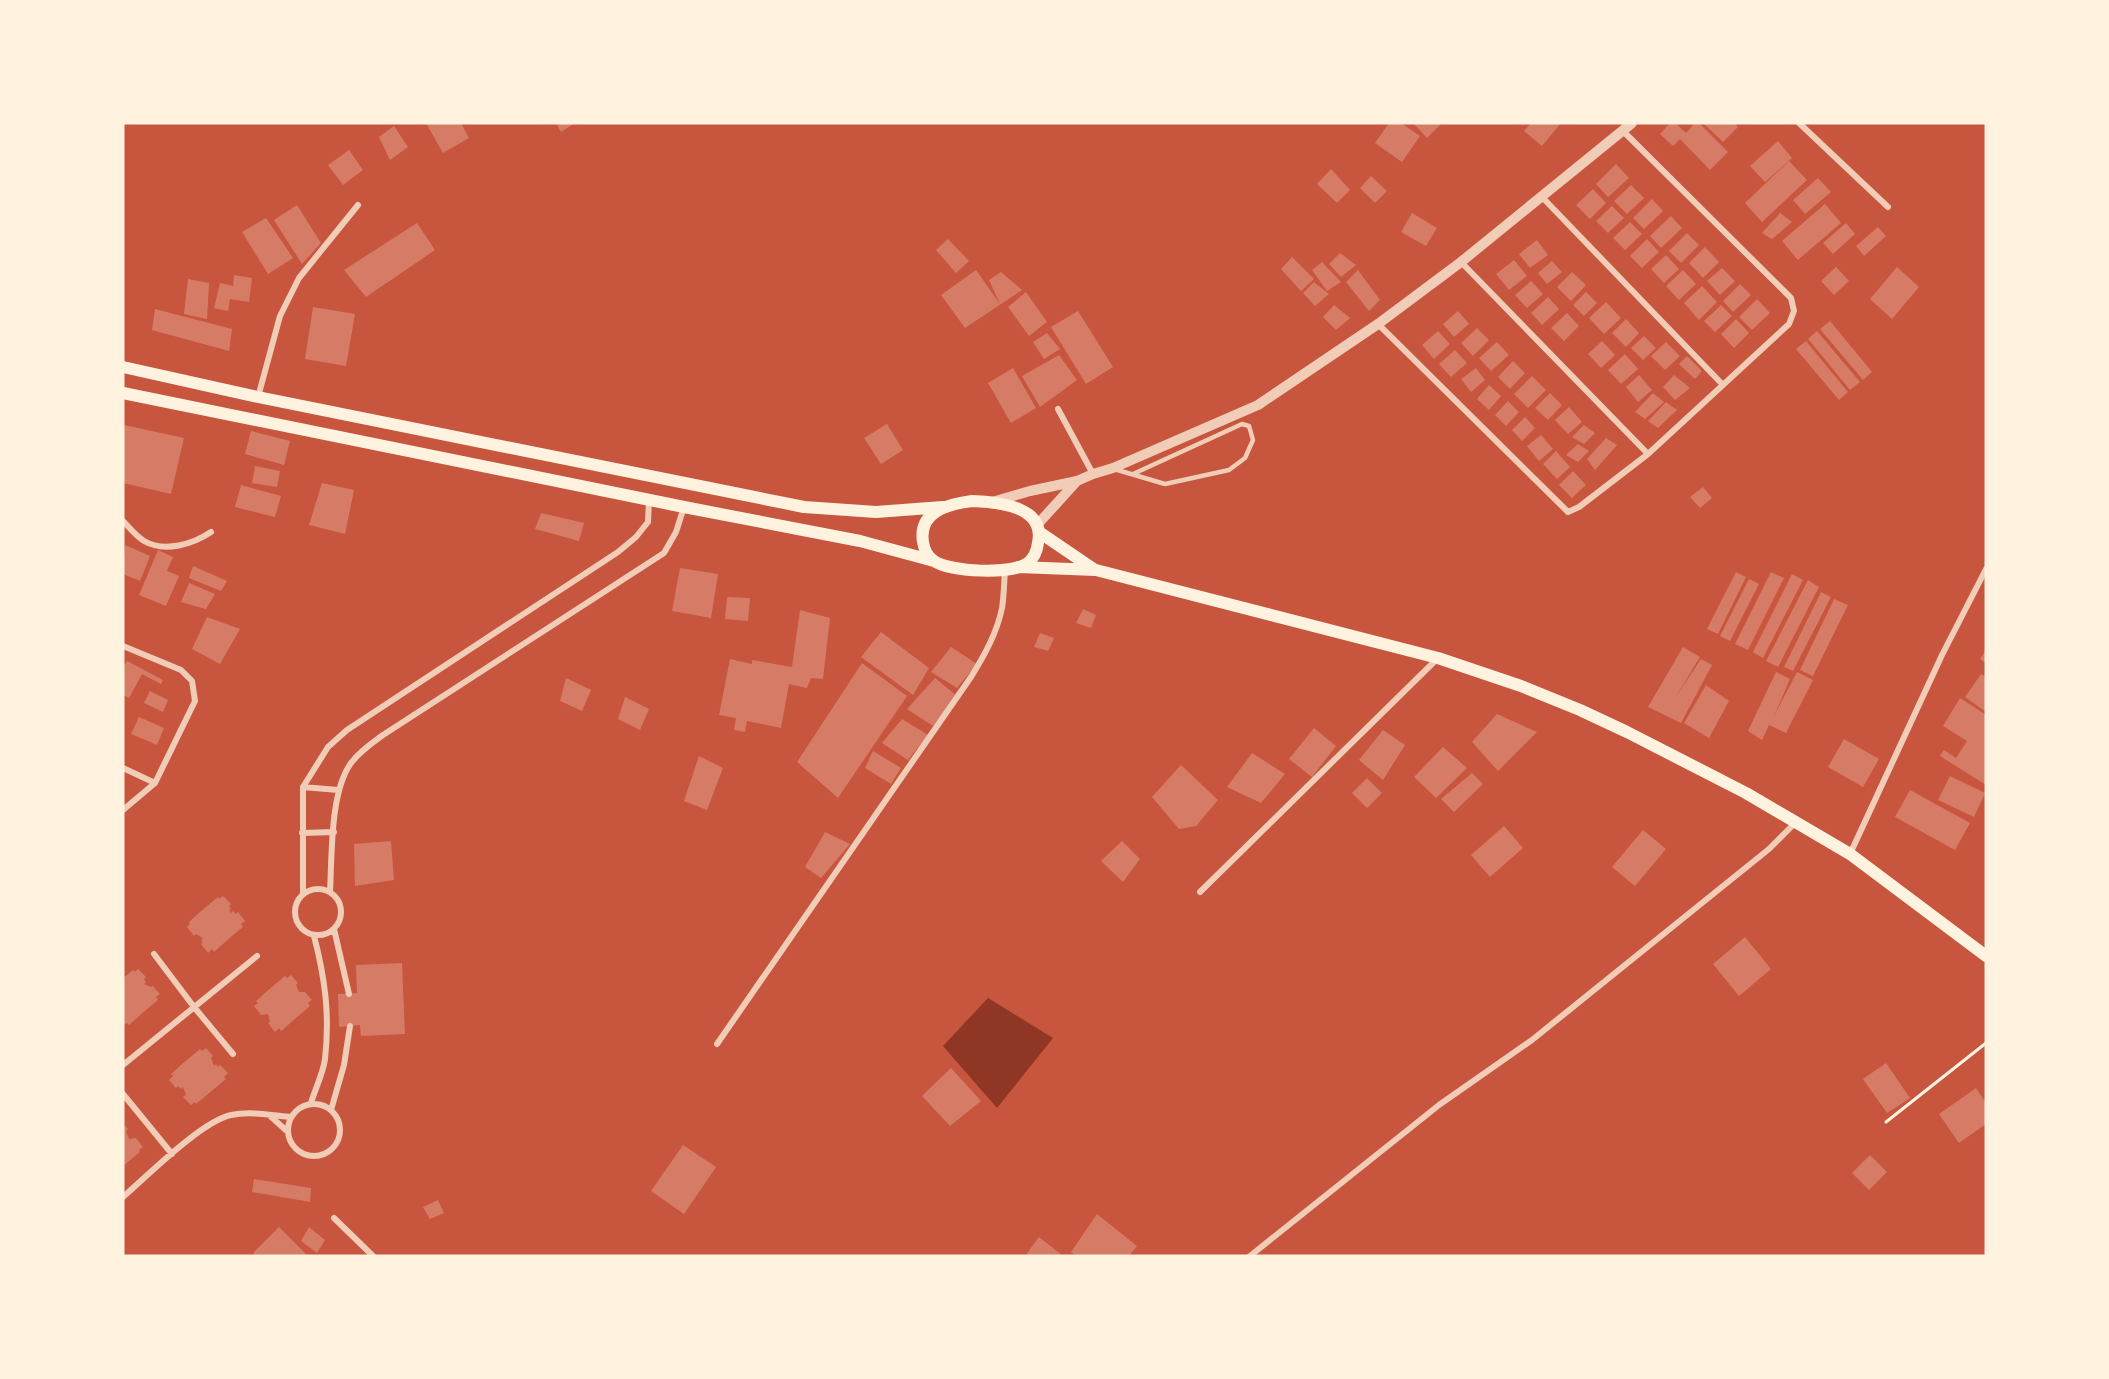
<svg xmlns="http://www.w3.org/2000/svg" width="2109" height="1379" font-family="'Crimson Pro',serif">
<style>
.water{fill:#8f3625}
.building{fill:#d67c66}
.lines{fill:none;stroke-linecap:round;stroke-linejoin:round}
.path{stroke:#fff3e0;stroke-width:3}
.service{stroke:#f1ccb7;stroke-width:4.5}
.minor{stroke:#f1ccb7;stroke-width:6}
.tertiary{stroke:#f1ccb7;stroke-width:10}
.secondary{stroke:#fff3e0;stroke-width:12}
</style>
<rect width="100%" height="100%" fill="#c8553d"/>
<path class="water" d="M988,998L1053,1038L997,1108L943,1046Z"/>
<path class="building" d="M426,123H461L469,138L443,153Z
M556,123H575L561,132Z
M1389,123H1401L1420,136L1402,162L1375,143Z
M1413,123H1442L1427,138Z
M1531,123H1561L1542,146L1524,131Z
M1670,123H1675L1686,133L1695,123H1699L1728,152L1710,170L1680,139L1673,146L1660,134Z
M1703,123H1735L1738,127L1723,142Z
M394,126L408,147L390,160L379,137Z
M1778,141L1792,158L1765,182L1750,166Z
M349,150L363,170L343,185L328,165Z
M1789,161L1807,180L1762,222L1745,203Z
M1616,164L1629,178L1608,197L1596,184Z
M1331,169L1350,190L1337,203L1317,184Z
M1371,176L1387,191L1375,203L1360,188Z
M1818,178L1831,192L1805,214L1793,200Z
M1631,185L1644,198L1627,214L1614,201Z
M1593,189L1606,203L1590,219L1576,205Z
M1652,199L1663,211L1644,229L1633,218Z
M1825,204L1841,223L1798,260L1782,241Z
M297,205L321,243L302,264L274,220Z
M1612,206L1624,218L1608,233L1596,221Z
M1412,213L1437,228L1426,246L1401,232Z
M1780,213L1792,222L1772,239L1762,233Z
M1671,216L1682,228L1661,248L1650,236Z
M266,218L293,258L268,274L242,232Z
M1630,222L1642,234L1625,250L1613,238Z
M417,223L435,250L366,297L344,270Z
M1846,223L1855,234L1833,254L1823,243Z
M1878,227L1886,236L1864,256L1856,246Z
M1687,233L1699,245L1681,263L1669,251Z
M948,239L969,261L956,273L936,250Z
M1647,239L1659,252L1642,268L1630,256Z
M1537,240L1548,255L1530,268L1519,254Z
M1705,247L1719,262L1703,278L1689,263Z
M1340,253L1356,265L1341,277L1329,264Z
M1666,255L1679,269L1664,283L1651,269Z
M1292,257L1314,279L1301,291L1281,269Z
M1514,260L1527,276L1509,290L1496,274Z
M1552,261L1562,272L1547,284L1538,273Z
M1322,262L1341,282L1327,291L1312,270Z
M1836,267L1849,281L1834,295L1821,281Z
M1897,267L1919,287L1892,319L1870,299Z
M1722,268L1735,281L1720,295L1707,281Z
M976,270L1000,304L989,280L1001,272L1022,290L965,328L941,295Z
M1358,270L1380,300L1369,311L1346,282Z
M1683,270L1696,284L1679,300L1666,286Z
M1572,272L1586,285L1571,301L1557,287Z
M234,275L252,278L249,302L230,299L228,311L214,308L220,283L233,286Z
M188,279L209,283L207,319L184,314Z
M1531,281L1543,294L1527,308L1515,295Z
M1314,282L1329,294L1315,306L1303,293Z
M1740,284L1751,295L1733,312L1723,301Z
M1702,286L1717,302L1699,320L1684,303Z
M1026,292L1047,322L1029,336L1008,307Z
M1586,292L1597,303L1584,316L1573,305Z
M1548,297L1559,309L1542,325L1531,313Z
M1757,299L1770,313L1752,330L1739,317Z
M1606,302L1621,318L1604,334L1589,318Z
M1334,305L1350,318L1336,330L1323,317Z
M1721,305L1732,316L1715,332L1704,321Z
M313,307L355,314L346,366L305,359Z
M155,309L232,329L229,351L152,330Z
M1078,311L1113,367L1086,384L1051,327Z
M1458,311L1469,324L1454,337L1443,324Z
M1567,313L1579,326L1564,341L1551,328Z
M1626,319L1639,333L1626,347L1612,333Z
M1736,319L1749,333L1734,348L1721,334Z
M1830,321L1872,372L1863,380L1820,329Z
M1477,328L1489,340L1473,356L1461,343Z
M1438,331L1450,344L1434,359L1422,345Z
M1817,331L1860,382L1850,390L1808,339Z
M1047,333L1060,349L1044,359L1033,342Z
M1644,336L1656,348L1643,360L1631,348Z
M1602,341L1615,355L1601,368L1588,354Z
M1806,341L1848,392L1839,400L1796,349Z
M1497,342L1509,355L1491,371L1479,358Z
M1666,342L1680,356L1665,370L1651,356Z
M1455,350L1467,363L1451,377L1439,364Z
M1625,354L1638,369L1621,384L1608,370Z
M1059,355L1077,380L1040,407L1022,376Z
M1687,356L1702,371L1695,379L1679,364Z
M1513,361L1525,373L1510,389L1498,377Z
M1013,368L1036,408L1011,423L988,383Z
M1476,368L1485,380L1471,392L1461,379Z
M1639,375L1652,390L1638,402L1626,387Z
M1674,375L1690,388L1675,400L1663,387Z
M1532,376L1546,390L1528,408L1514,394Z
M1489,385L1501,396L1489,410L1477,399Z
M1550,393L1562,405L1548,420L1535,408Z
M1653,393L1664,402L1645,419L1635,412Z
M1508,401L1519,412L1506,426L1495,415Z
M1666,402L1677,410L1658,428L1648,421Z
M1569,407L1582,422L1568,434L1555,420Z
M1525,417L1535,428L1522,441L1512,430Z
M887,424L903,450L881,464L864,438Z
M124,425L184,438L171,494L123,483Z
M1584,425L1595,433L1584,444L1572,437Z
M251,431L290,441L284,465L245,454Z
M1541,435L1553,449L1539,461L1527,446Z
M1606,438L1617,445L1595,470L1587,459Z
M1578,444L1589,451L1578,462L1566,455Z
M1556,451L1570,467L1557,479L1543,464Z
M255,466L280,471L277,487L252,483Z
M1573,471L1586,485L1572,498L1559,485Z
M322,483L354,490L345,534L309,525Z
M241,485L281,496L275,517L235,507Z
M1703,487L1712,498L1700,508L1690,497Z
M541,513L584,523L579,541L535,529Z
M125,545L150,556L140,581L123,574Z
M158,550L173,557L167,571L179,576L166,606L139,595Z
M193,566L227,581L221,591L189,578Z
M680,568L718,574L711,618L672,611Z
M1736,572L1746,577L1718,634L1707,629Z
M1771,572L1784,578L1748,650L1735,644Z
M1792,574L1803,580L1763,658L1753,652Z
M1749,579L1759,584L1730,641L1720,636Z
M1808,580L1819,587L1778,667L1766,661Z
M189,583L215,594L206,609L181,602Z
M1821,592L1831,597L1793,671L1784,667Z
M727,597L750,598L748,621L725,619Z
M1834,599L1848,605L1813,676L1800,670Z
M1083,609L1096,615L1091,628L1076,623Z
M800,610L830,618L823,679L811,678L807,688L789,684L781,728L747,721L745,732L734,730L736,718L719,715L730,659L752,664V660L792,667Z
M207,617L240,629L220,664L192,649Z
M881,632L929,668L913,695L861,657Z
M1040,633L1054,638L1048,651L1034,647Z
M951,647L977,664L957,688L931,672Z
M1683,647L1700,657L1675,698L1701,659L1712,665L1681,723L1648,707Z
M1986,650V663L1980,659Z
M127,661L163,680L161,684L142,674L129,698L123,695V667Z
M862,663L907,696L838,798L797,762Z
M1776,672L1790,679L1774,716L1797,672L1813,680L1786,733L1769,725L1762,740L1748,731Z
M1981,674L1986,677V712L1965,697Z
M566,678L591,690L582,711L560,701Z
M935,678L957,696L933,726L907,709Z
M1706,685L1729,701L1709,738L1684,723Z
M150,691L168,700L163,712L144,703Z
M625,697L649,709L640,730L618,719Z
M1960,698L1986,715V785L1940,756L1944,750L1956,758L1967,741L1943,726Z
M1497,714L1537,732L1498,771L1472,742Z
M139,717L164,728L157,745L131,734Z
M902,719L928,735L908,760L882,743Z
M1314,728L1336,746L1312,777L1289,759Z
M1383,730L1405,745L1383,780L1359,760Z
M1844,739L1879,759L1863,787L1828,767Z
M1443,747L1467,768L1436,798L1414,777Z
M873,751L901,768L891,784L865,768Z
M1252,753L1285,774L1261,803L1227,787Z
M699,756L723,768L707,810L684,801Z
M1181,765L1218,800L1196,826L1179,829L1152,797Z
M1472,773L1483,784L1454,812L1441,799Z
M1950,776L1985,793L1974,817L1938,800Z
M1367,778L1382,793L1367,808L1352,793Z
M1910,790L1970,823L1955,850L1895,817Z
M1504,826L1523,848L1490,877L1471,855Z
M1643,830L1666,849L1635,886L1612,867Z
M825,832L850,844L821,878L805,867Z
M391,841L394,880L355,886L354,844Z
M1122,841L1140,859L1123,882L1101,861Z
M223,896L231,904L229,906L231,909L229,910L231,913L233,911L236,914L238,912L245,921L241,924L243,927L232,936L214,952L212,949L208,953L201,944L203,942L201,940L203,938L196,934L194,936L187,927L190,924L189,922L200,912L218,897L219,899Z
M1745,937L1771,969L1739,996L1713,964Z
M402,963L405,1034L361,1036L360,1025L339,1027L338,994L357,993L356,965Z
M138,969L146,977L144,979L146,982L144,984L151,987L153,986L160,994L156,997L158,1000L147,1009L129,1025L127,1023L123,1026V978L133,970L135,972Z
M291,975L298,983L296,985L299,992H305L312,1000L308,1003L310,1006L281,1031L279,1028L275,1032L268,1023L270,1022L268,1014L261,1015L254,1006L258,1003L256,1001L267,991L285,976L287,978Z
M206,1048L213,1056L211,1058L214,1066L216,1064L218,1067L220,1065L228,1073L224,1077L226,1079L196,1104L195,1102L191,1105L183,1097L186,1095L183,1087L181,1089L178,1086L176,1088L169,1080L173,1076L171,1074L182,1064L200,1049L202,1051Z
M1886,1063L1910,1098L1887,1113L1863,1079Z
M951,1068L981,1101L950,1126L922,1096Z
M1976,1088L1986,1103V1124L1959,1143L1939,1114Z
M123,1123L128,1129L126,1131L129,1139L136,1138L143,1147L139,1150L140,1152L123,1166Z
M683,1145L716,1167L684,1214L651,1191Z
M1870,1155L1887,1172L1869,1190L1852,1173Z
M254,1179L311,1188L310,1202L252,1192Z
M438,1200L444,1213L430,1219L423,1207Z
M1097,1214L1137,1246L1129,1256H1076L1071,1252Z
M279,1227L308,1256H256L253,1253Z
M309,1227L325,1240L317,1253L301,1241Z
M1039,1237L1063,1256H1025Z"/>
<g class="lines">
<path class="path" d="M1886,1122L1986,1043"/>
<path class="service" d="M1114,469L1165,484L1229,470L1245,458L1253,440L1249,426L1242,424L1133,474"/>
<path class="minor" d="M1799,123L1888,207
M1542,197L1723,385
M1461,262L1648,454
M1378,324L1568,512L1579,507L1648,454L1789,324L1794,311L1791,298L1623,131
M258,397L280,316L299,278L358,205
M1058,409L1093,474
M123,521C129,527 136,536 144,541C165,553 193,544 211,532
M123,646L181,670L192,681L195,701L155,783L123,810
M123,768L155,783
M303,787L338,790
M302,833L334,832
M1850,854L1942,655L1986,569
M295 912a23 23 0 1 1 46 0a23 23 0 1 1-46 0Z
M330,892C332,855 330,792 351,763C360,751 372,743 383,735L664,553L676,532L684,507
M1200,892L1438,658
M303,893V787L328,747L347,730L618,552L636,537L648,522L649,500
M334,929L349,994
M154,954L194,1007L233,1054
M717,1044L971,677C984,656 997,633 1002,608C1004,596 1004,583 1005,570
M123,1065L257,956
M123,1094L172,1154
M311,1103C315,1089 323,1074 325,1059C330,1015 325,978 314,936
M288 1130a26 26 0 1 1 52 0a26 26 0 1 1-52 0Z
M331,1110L344,1065L350,1026
M269,1115L288,1132
M123,1197C147,1176 202,1121 231,1115C250,1111 271,1115 291,1117
M334,1218L373,1256
M1250,1256L1439,1105L1532,1040L1769,849L1796,822"/>
<path class="tertiary" d="M992,502L1030,491L1077,481L1093,474L1113,468L1258,405L1378,324L1461,262L1632,123
M1037,525L1077,481"/>
<path class="secondary" d="M123,367L258,397L804,507L876,512L943,507
M123,393L684,507L860,541L934,561
M972,501C998,502 1046,506 1038,543C1037,551 1034,558 1028,563C1011,575 951,572 934,561C928,557 924,549 923,542C918,511 949,504 972,501Z
M1039,532L1095,570
M1018,567L1096,570L1438,658L1521,686L1580,710L1627,732L1746,793L1850,854L1986,956"/>
</g>
<rect width="2109" height="1379" fill="none" stroke="#fff3e0" stroke-width="249"/>
</svg>
